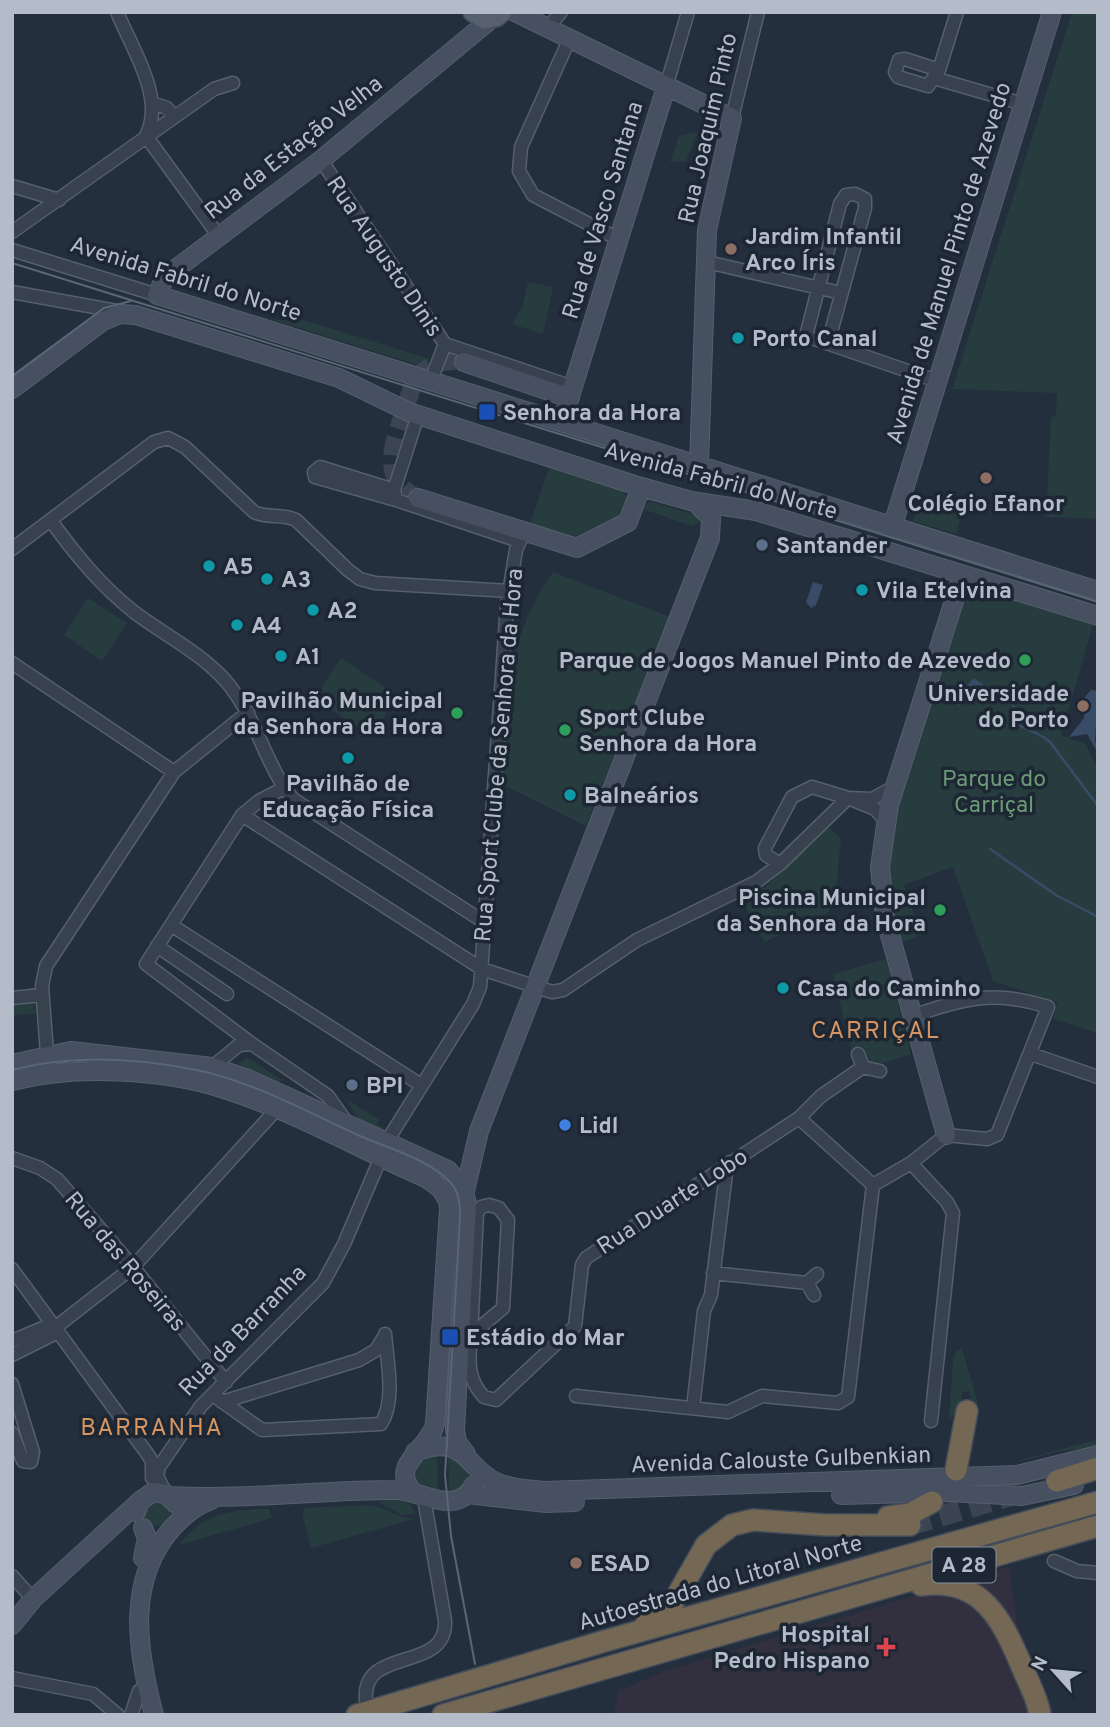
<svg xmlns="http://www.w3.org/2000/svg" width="1110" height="1727" font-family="Overpass,sans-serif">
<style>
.medical{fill:#32303f}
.green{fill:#263c3f}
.water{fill:#394c67}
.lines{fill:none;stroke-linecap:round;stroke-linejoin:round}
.stream{stroke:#394c67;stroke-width:2.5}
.secondary-tunnel{stroke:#3a4453;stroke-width:18;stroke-dasharray:18 9;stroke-linecap:butt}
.highway-tunnel{stroke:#3a4453;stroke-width:21;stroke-dasharray:21 10;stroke-linecap:butt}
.street-casing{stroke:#565f6c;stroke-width:15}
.secondary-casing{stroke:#565f6c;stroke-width:20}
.primary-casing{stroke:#414a57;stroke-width:22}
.highway-casing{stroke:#434c59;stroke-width:24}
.street{stroke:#38414e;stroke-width:12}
.secondary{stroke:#465061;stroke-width:18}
.primary{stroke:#56606e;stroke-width:19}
.highway{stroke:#746855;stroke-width:21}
.tram{stroke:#5a6575;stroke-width:2}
.education-dot{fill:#8d6e63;stroke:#1d2633;stroke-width:2.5}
.culture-dot{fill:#0f9aa8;stroke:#1d2633;stroke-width:2.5}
.transit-dot{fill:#1a4fb4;stroke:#1d2633;stroke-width:2.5}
.service-dot{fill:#5c6f8a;stroke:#1d2633;stroke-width:2.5}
.leisure-dot{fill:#2e9e5b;stroke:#1d2633;stroke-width:2.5}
.shop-dot{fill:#3f7fe0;stroke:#1d2633;stroke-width:2.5}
.health-dot{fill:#e0444e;stroke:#1d2633;stroke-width:2.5}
.labels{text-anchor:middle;stroke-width:7;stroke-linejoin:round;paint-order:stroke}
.shield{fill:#1d2633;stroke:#878f9c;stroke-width:2}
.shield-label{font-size:21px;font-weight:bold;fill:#b4bcc9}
.street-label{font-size:23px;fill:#b4bcc9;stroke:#1d2633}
.poi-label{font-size:23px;font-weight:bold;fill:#b4bcc9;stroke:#1d2633;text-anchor:start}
.park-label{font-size:23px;fill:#6b9a76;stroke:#1d2633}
.neighbourhood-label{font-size:24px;letter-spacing:2px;fill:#d59563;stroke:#1d2633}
</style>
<rect width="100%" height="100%" fill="#242f3e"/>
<path class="medical" d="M1009,1567L1017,1623L1055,1715H613L619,1691L665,1671Z"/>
<path class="green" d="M1072,12H1098V519L1046,517L1051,417L1056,416L1057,393L952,389Z
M698,132L686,161L670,162L679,136Z
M528,282L553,287L543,334L512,324L523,305Z
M284,314L430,359L422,366L270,319L283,320Z
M549,468L622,491L629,499L624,515L578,538L530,524Z
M921,497L963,510L956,534L913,521Z
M650,501L697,516L699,523L692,526L643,509Z
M553,572L670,617L586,826L500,783L503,752L500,751L504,740C509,674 514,628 553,572Z
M972,587L1093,625L1061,735L1085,744L1098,770V1033L1053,1019L1058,1003L993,981L953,867L904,885L921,935L900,943L888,874L894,816L968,589Z
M88,598L127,623L102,661L64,635Z
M341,658L398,696L371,736L314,698Z
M828,826L841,839L835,898L828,913L764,942L741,899L767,886Z
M886,959L911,1055L882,1063L871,1061L862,1048L852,1052L833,974Z
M35,1003L36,1014L14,1015L12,1004Z
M247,1057L282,1080L280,1082L238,1064Z
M346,1099L380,1120L377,1124L384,1128L382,1132L360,1122Z
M962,1348L978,1404L971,1405L969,1391L962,1392L961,1405L949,1420L953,1360L956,1352Z
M1096,1440L1098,1446C1087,1450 1080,1449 1069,1450C1050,1452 1031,1460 1012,1462Z
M437,1454L438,1494L424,1491L415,1478L420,1462Z
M448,1455L457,1457L471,1471L468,1486L449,1494Z
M395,1498L409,1503L416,1514L402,1515L378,1502Z
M144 1513a13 13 0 1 1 26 0a13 13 0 1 1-26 0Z
M368,1505C387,1506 397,1520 417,1518L311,1548L303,1517L304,1508Z
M269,1509L272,1518L179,1545C202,1513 232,1509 269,1509Z"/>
<path class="water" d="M813,582L823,585L816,605L811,608L806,602Z
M974,678L980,683L959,706L953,700Z
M1091,690L1098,691L1095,740L1098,753L1087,734L1069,737L1084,718L1085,697Z"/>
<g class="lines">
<path class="stream" d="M980,683L994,700L1004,698L1013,704L1015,722C1026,731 1039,732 1050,742L1098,806
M990,849L1056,895L1098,917"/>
<path class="secondary-tunnel" d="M418,498C381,481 391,449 402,418C407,404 410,390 417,377C430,363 445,359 464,362"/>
<path class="highway-tunnel" d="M910,1525L1016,1494"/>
<g class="street-casing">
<path id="street" d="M117,12C131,47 166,98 146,136
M547,29L561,12
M569,40L521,147L519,171L533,195L618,239
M939,70L905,59L899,60L895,72L898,77L928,86L939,70L957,12
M934,78L1023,104
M666,87L688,12
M152,103L167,108L174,117
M732,118L758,12
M146,136L213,228
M321,160L445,344L573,387
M12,186L59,200
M12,232L214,89L233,83
M12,250L157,295
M707,262L841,293
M12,292L122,312
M828,343L865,208V199L855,194L846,195L840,204L806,336L937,381
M431,380L445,344
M418,415L394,490L396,500L519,541
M394,490L320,467L314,472L315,477L396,500
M51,521C76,555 100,585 134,612C163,634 198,651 224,679C257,716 264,764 293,799L484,922
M12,549L154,442L168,438L185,447L254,512C268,519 282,513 296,520L348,570L360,579L375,583L509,591
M12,663L174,772
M284,788L259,801L242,815L171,925L421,1085
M242,815L482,969L552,992L563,990L637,940L756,882L780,864L848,798
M885,820L875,809L848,798L872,799L894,787
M780,864L766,855L765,848L792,797L812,787L848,798
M171,925L146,964L252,1044
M157,946L227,994
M12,998L42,995
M47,1054L42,986L46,966L174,772L248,712
M858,1054L863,1067
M1031,1054L1098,1077
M212,1067L239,1045L252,1044L328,1096L347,1123
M863,1067L880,1071
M799,1118L873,1185
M387,1141L473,1004L480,987L507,605L516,550L524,532
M12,1158L40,1168L57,1179L133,1267L226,1382
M911,1163L947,1202L953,1213L931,1421
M489,1205L499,1208L508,1220L503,1308L471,1335L477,1213L481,1207Z
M12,1269L146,1452L152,1461V1478
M713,1273L807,1283
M807,1283L814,1295
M807,1283L817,1274
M56,1327L133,1267L276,1110
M471,1335C469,1359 466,1378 484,1397L496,1400L575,1326L582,1265L586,1258L799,1118L821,1096L863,1067
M12,1341L50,1325L56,1327V1333L12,1355
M12,1384L33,1452L31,1462L23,1461L12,1433
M213,1395L262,1430L381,1424C396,1401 387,1360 385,1334
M576,1396L728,1412L762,1396L838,1403L848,1397L873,1185L911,1163L946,1135L987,1139L997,1135L1048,1007C993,989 964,999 912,1016
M222,1402L359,1360L376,1350L385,1335
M693,1408L704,1311L711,1295L726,1173L730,1162
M166,1494L157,1476L159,1467L201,1406L323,1283L344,1244L381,1157
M1054,1561L1077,1571L1098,1573
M12,1576L33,1599
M12,1678L93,1694L118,1715
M366,1700C361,1645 447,1674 445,1621L424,1498
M131,1715L139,1691"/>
</g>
<g class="secondary-casing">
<path id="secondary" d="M515,12L732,118L707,230L699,465
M491,19L321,160L165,277L157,295L1098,591
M464,362L570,398
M12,389L103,321L120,314L136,315L339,378L409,412L641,487L691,501L756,511L1098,616
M562,422L666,87
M418,498L577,548L628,522L641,487
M892,528L1052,12
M12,1064L71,1051L212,1067L248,1079L448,1170L462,1186L467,1203L455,1430L457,1442L466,1454
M12,1081C74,1065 164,1069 224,1089C294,1111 359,1149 426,1178L441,1189L448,1201
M946,1135L885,917L880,867L889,805L962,576
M465,1191L479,1131L710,538L711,518L695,502
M415,1452C464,1432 466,1468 496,1482C511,1489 528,1489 545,1491L1017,1475L1098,1455
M415,1494C386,1466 429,1450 435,1424L449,1209L448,1189
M468,1494L546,1503L575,1502
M841,1495L948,1492L1022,1496L1074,1485
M170,1496C245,1500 321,1490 396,1490C421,1490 456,1518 474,1485
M136,1512L140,1501L153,1492L166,1494L177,1505
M143,1558L147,1538L143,1528
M12,1625L33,1599L140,1501
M154,1715C137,1651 125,1579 174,1526C186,1514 196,1505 213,1499"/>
</g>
<g class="primary-casing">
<path id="primary" d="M473,12L485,19L496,17L502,12"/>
</g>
<g class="highway-casing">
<path id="highway" d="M956,1470L967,1411
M1057,1481L1098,1468
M888,1517L910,1514L932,1502
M921,1585C983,1577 1002,1620 1023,1669C1029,1684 1038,1699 1040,1715
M646,1624L673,1603L706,1545L732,1525L753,1520L826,1525H910
M357,1715L605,1641L1098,1502
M443,1715L1098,1526"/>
</g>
<use href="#street" class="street"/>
<use href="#secondary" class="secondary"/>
<use href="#primary" class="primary"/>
<use href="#highway" class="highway"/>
<path class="tram" d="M12,263L1098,602
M12,376L104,308L131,301
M12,1070C72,1054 136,1058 197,1070C254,1082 307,1112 360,1136C388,1148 428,1159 450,1182C459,1191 460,1204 460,1217L445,1475L451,1536L475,1664"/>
</g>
<g class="education-dot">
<circle cx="731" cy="249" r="7"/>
<circle cx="986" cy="478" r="7"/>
<circle cx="1083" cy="706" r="7"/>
<circle cx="576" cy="1563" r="7"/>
</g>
<g class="culture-dot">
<circle cx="738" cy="338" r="7"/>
<circle cx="209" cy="566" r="7"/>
<circle cx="267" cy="579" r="7"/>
<circle cx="862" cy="590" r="7"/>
<circle cx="313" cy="610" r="7"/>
<circle cx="237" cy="625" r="7"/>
<circle cx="281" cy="656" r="7"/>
<circle cx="348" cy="758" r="7"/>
<circle cx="570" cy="795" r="7"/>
<circle cx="783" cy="988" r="7"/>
</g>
<g class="transit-dot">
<rect x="478" y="403" width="18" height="18" rx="3.5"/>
<rect x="441" y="1328" width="18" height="18" rx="3.5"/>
</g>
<g class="service-dot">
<circle cx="762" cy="545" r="7"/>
<circle cx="352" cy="1085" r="7"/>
</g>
<g class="leisure-dot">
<circle cx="1025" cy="660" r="7"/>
<circle cx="457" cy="713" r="7"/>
<circle cx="565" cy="730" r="7"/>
<circle cx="940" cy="910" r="7"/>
</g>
<circle class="shop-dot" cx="565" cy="1125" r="7"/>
<path class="health-dot" d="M882.5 1636.5h7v7h7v7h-7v7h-7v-7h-7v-7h7z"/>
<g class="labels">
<rect class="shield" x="932.5" y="1547.5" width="63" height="35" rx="5"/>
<g class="shield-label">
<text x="964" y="1572">A 28</text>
</g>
<g class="street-label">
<text transform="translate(707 128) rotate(-77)" y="8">Rua Joaquim Pinto</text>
<text transform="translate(293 147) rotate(-38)" y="8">Rua da Estação Velha</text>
<text transform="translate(602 210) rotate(-73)" y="8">Rua de Vasco Santana</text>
<text transform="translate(385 256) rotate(56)" y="8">Rua Augusto Dinis</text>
<text transform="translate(948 263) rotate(-73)" y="8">Avenida de Manuel Pinto de Azevedo</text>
<text transform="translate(186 278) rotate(17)" y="8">Avenida Fabril do Norte</text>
<text transform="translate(721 480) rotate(15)" y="8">Avenida Fabril do Norte</text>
<text transform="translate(498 755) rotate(-85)" y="8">Rua Sport Clube da Senhora da Hora</text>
<text transform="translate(672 1201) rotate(-33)" y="8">Rua Duarte Lobo</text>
<text transform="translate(126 1261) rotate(50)" y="8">Rua das Roseiras</text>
<text transform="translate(242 1330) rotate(-46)" y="8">Rua da Barranha</text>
<text transform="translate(781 1459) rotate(-2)" y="8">Avenida Calouste Gulbenkian</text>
<text transform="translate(720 1582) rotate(-16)" y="8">Autoestrada do Litoral Norte</text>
</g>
<g class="poi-label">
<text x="745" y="244">Jardim Infantil<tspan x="745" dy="26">Arco Íris</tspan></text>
<text x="752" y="346">Porto Canal</text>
<text x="503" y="420">Senhora da Hora</text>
<text x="986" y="511" text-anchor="middle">Colégio Efanor</text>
<text x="776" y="553">Santander</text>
<text x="223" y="574">A5</text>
<text x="281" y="587">A3</text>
<text x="876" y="598">Vila Etelvina</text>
<text x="327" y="618">A2</text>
<text x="251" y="633">A4</text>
<text x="295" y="664">A1</text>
<text x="1011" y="668" text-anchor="end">Parque de Jogos Manuel Pinto de Azevedo</text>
<text x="1069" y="701" text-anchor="end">Universidade<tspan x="1069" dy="26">do Porto</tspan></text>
<text x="443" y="708" text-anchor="end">Pavilhão Municipal<tspan x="443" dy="26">da Senhora da Hora</tspan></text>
<text x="579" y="725">Sport Clube<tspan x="579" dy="26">Senhora da Hora</tspan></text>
<text x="348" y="791" text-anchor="middle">Pavilhão de<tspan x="348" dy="26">Educação Física</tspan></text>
<text x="584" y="803">Balneários</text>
<text x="926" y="905" text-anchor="end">Piscina Municipal<tspan x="926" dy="26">da Senhora da Hora</tspan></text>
<text x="797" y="996">Casa do Caminho</text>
<text x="366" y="1093">BPI</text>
<text x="579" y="1133">Lidl</text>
<text x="466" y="1345">Estádio do Mar</text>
<text x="590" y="1571">ESAD</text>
<text x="870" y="1642" text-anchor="end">Hospital<tspan x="870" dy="26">Pedro Hispano</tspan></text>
</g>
<g class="park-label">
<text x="994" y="786">Parque do<tspan x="994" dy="26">Carriçal</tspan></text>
</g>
<g class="neighbourhood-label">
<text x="876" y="1038">CARRIÇAL</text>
<text x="152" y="1435">BARRANHA</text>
</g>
</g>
<rect width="1110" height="1727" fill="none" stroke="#b4bcc9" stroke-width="28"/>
<g transform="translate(1054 1671) rotate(297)" stroke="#1d2633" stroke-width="5" paint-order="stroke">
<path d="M0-5L12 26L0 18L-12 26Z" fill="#b4bcc9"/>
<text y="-10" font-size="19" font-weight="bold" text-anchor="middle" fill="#b4bcc9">N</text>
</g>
</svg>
